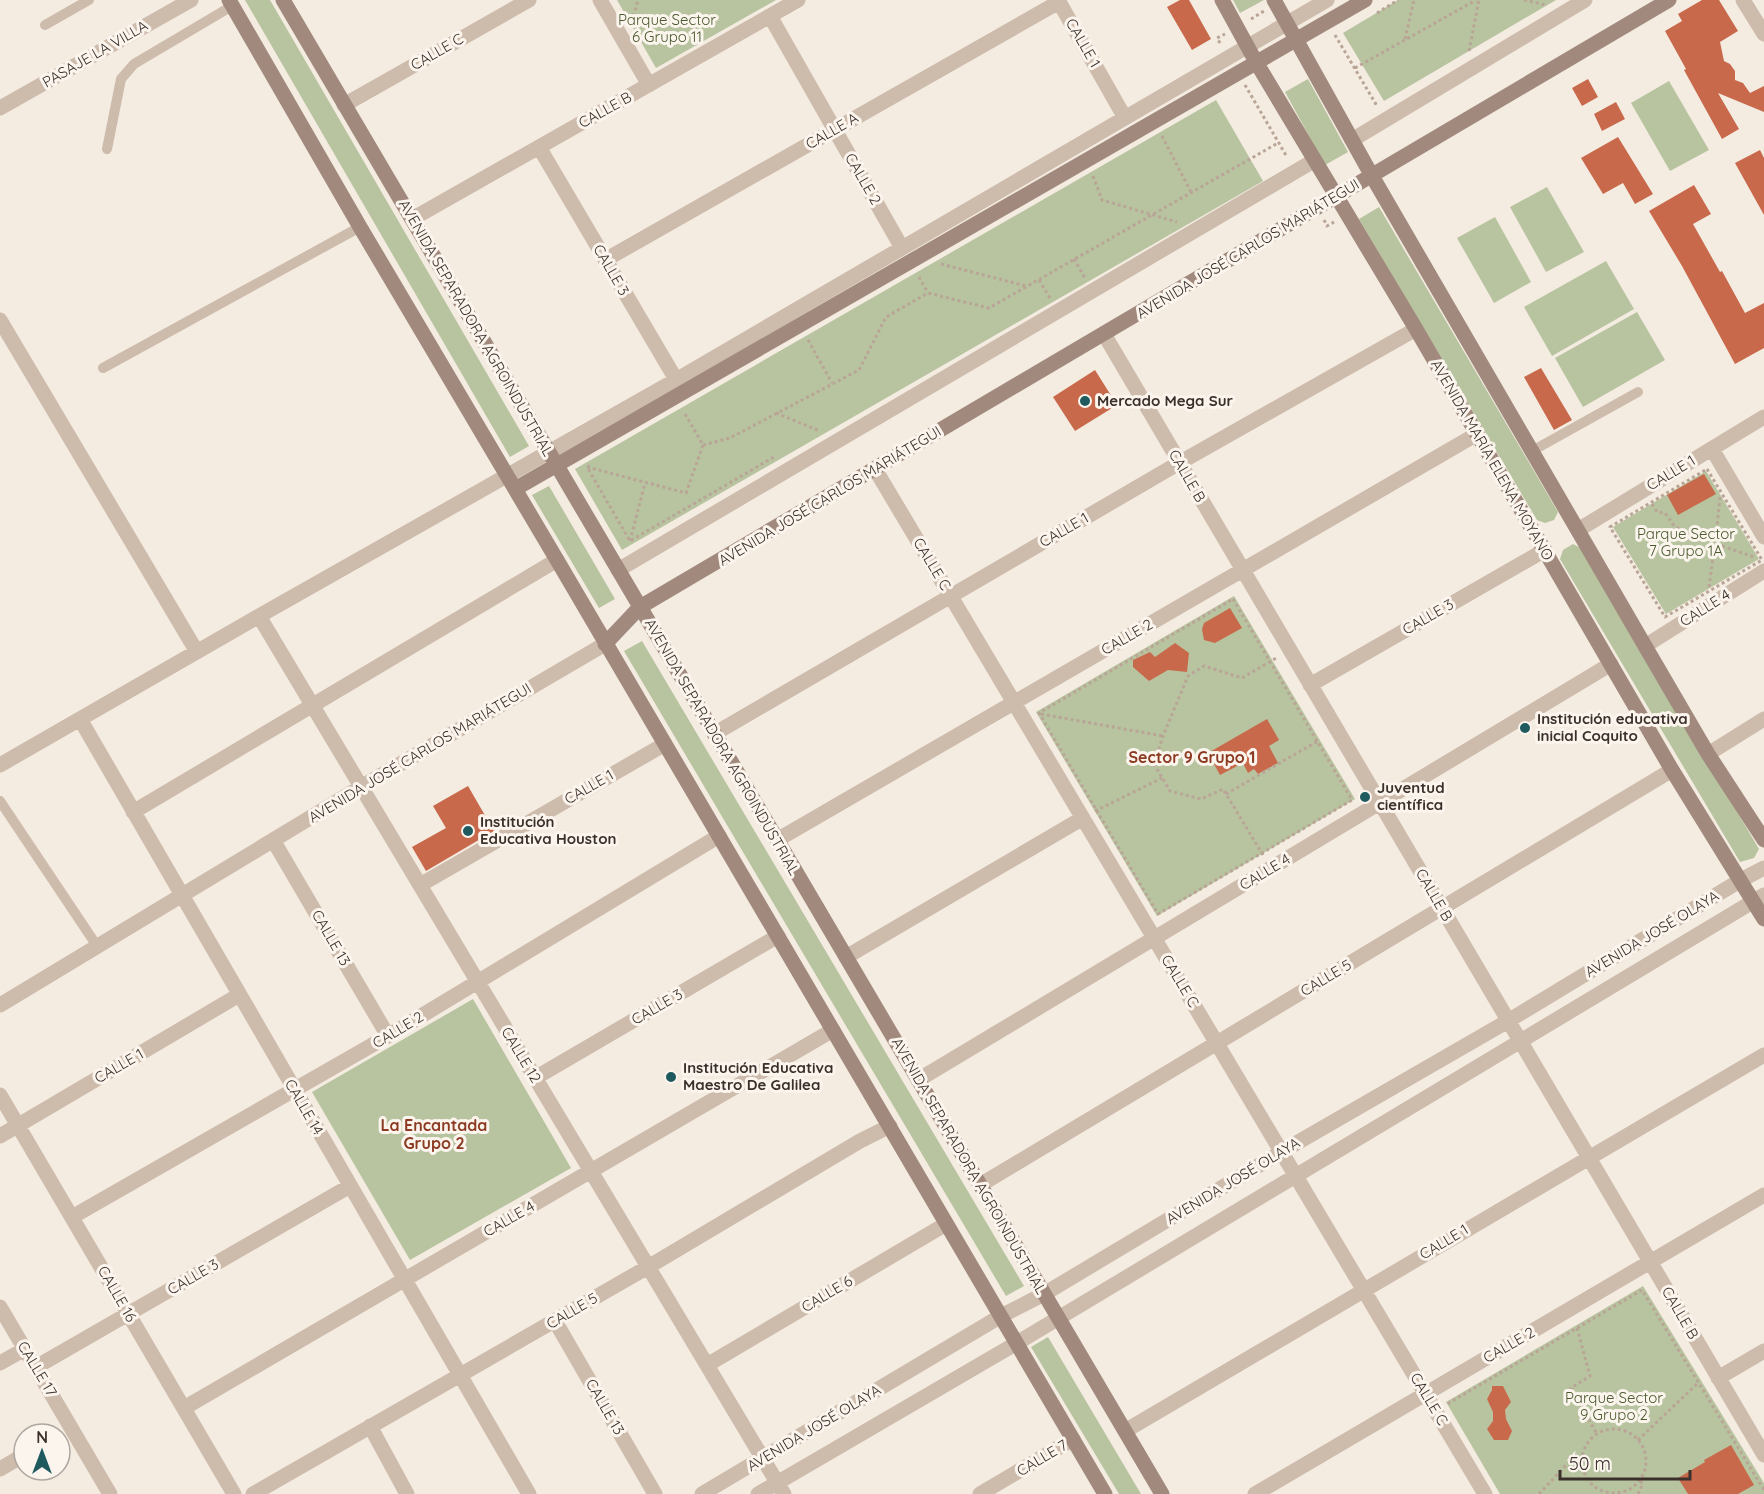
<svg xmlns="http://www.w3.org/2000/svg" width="1764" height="1494" font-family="Quicksand,sans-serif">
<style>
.green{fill:#b8c4a0}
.building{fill:#c8694b}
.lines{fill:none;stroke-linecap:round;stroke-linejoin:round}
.path{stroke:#b9a596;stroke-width:3;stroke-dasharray:3 3;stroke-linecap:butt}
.lane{stroke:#cdbbac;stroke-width:10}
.street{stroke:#cdbbac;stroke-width:15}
.secondary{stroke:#a18a7d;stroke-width:15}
.poi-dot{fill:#1f5a5e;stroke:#fbf5ee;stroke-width:2}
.labels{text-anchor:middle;stroke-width:6;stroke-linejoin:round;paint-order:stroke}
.park-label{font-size:15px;fill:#4a5a2e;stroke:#fbf5ee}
.street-label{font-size:15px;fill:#3b302b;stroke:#fbf5ee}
.poi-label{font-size:15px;font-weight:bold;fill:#3b302b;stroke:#fbf5ee;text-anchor:start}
.neighbourhood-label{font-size:16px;font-weight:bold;fill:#8c3b22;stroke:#fbf5ee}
</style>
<rect width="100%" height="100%" fill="#f4ebe1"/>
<path class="green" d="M245,0H270L529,446L510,457Z
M617,0H776L656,68Z
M1233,0H1264L1240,13Z
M1398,0H1556L1384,101L1343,33Z
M1308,79L1348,152L1325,165L1285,92Z
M1669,81L1709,150L1670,171L1631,103Z
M1216,100L1263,181L622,550L575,469Z
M1547,187L1584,252L1546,272L1510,207Z
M1379,207L1558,512L1554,520L1545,523L1537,520L1359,219Z
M1495,217L1531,282L1494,303L1457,238Z
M1606,261L1634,309L1552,356L1524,307Z
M1637,312L1665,360L1583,407L1555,358Z
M1706,471L1759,559L1666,614L1613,527Z
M549,486L615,599L599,608L532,495Z
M1573,544L1581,548L1759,849L1754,858L1740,862L1560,559L1563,550Z
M1234,596L1355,799L1157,916L1036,712Z
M642,641L1024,1286L1006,1296L624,651Z
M473,999L571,1168L410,1260L312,1092Z
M1643,1286L1764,1483V1494H1500L1446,1402Z
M1048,1337L1141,1494H1119L1031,1347Z"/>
<path class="building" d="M1180,0H1189L1211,39L1192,50L1167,7Z
M1702,0H1719L1738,31L1720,42L1724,61L1730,64L1735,71V80L1743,83L1750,93L1764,86V112L1718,93L1739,129L1722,139L1684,70L1686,69L1665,31L1682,21L1678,14Z
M1588,79L1598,97L1582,106L1572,88Z
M1616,102L1625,119L1602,131L1594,114Z
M1618,137L1653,194L1635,204L1623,183L1603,194L1581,158Z
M1760,150L1764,158V215L1735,163Z
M1694,185L1711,214L1693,224L1720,272L1722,271L1745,313L1764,303V348L1735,364L1682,266L1649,211Z
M1541,368L1572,420L1554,430L1524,377Z
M1095,370L1117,405L1075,431L1053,397Z
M1704,474L1716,494L1678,515L1667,495Z
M1230,608L1242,628L1215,643L1204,640L1202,629L1204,623Z
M1175,643L1189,653L1187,672L1168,670L1149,681L1133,667V660L1150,652L1155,657Z
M1267,719L1279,740L1269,746L1278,763L1258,774L1254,769L1248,773L1243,763L1220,775L1208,753Z
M468,786L494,831L426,871L412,847L446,828L433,806Z
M1492,1386H1503L1511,1402L1505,1410L1506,1419L1512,1431L1508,1440H1494L1487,1429L1493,1421V1412L1487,1399L1492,1390Z
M1731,1445L1754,1485L1738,1494H1688L1678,1478L1705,1462L1704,1460Z"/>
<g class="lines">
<path class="path" d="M1524,0L1546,5
M1377,13L1398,0
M1251,19L1264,11
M632,22L638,0
M1335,35L1377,106
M1405,39L1414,0
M1220,43L1217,38L1225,34
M1469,51L1479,0
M1355,68L1476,0
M1245,85L1287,157
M1162,136L1191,192
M1093,176L1102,200L1177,222
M1324,220L1327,226L1334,222
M1074,259L1085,278
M941,264L1026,286
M919,277L928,293
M1039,280L1050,298
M808,340L832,383
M776,413L820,431
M703,445L730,438L859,370L886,317L928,293L989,308L1278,143
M590,466L587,467L630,541L774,457
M587,467L686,493L703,445L684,412
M1707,469L1762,560L1665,617L1610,527Z
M1652,504L1657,512L1665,513L1675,527L1708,540
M1716,536L1720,497
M630,541L645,483
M1722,546L1754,557
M1709,587L1714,550
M1233,599L1352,800L1158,914L1039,713Z
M1041,714L1163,736
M1226,794L1318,741
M1095,811L1162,778
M1263,855L1223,789L1201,799L1170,791L1154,764L1163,736L1188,676L1204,666L1242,678L1278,657
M1577,1328L1590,1376L1571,1388L1597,1434
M1450,1404L1449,1403L1642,1290L1764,1490
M1582 1461a32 32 0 1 1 64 0a32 32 0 1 1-64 0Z
M1638,1440L1699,1382
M1539,1494L1568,1463L1582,1460
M1638,1494L1643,1484L1639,1480"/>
<path class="lane" d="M45,25L89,0
M107,149L121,79L134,64L232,6
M103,368L360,227
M1532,451L1638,392
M0,801L97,946"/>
<path class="street" d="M600,0L649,85
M1058,0L1125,118
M1743,0L1764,34
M770,16L902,248
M344,105L529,0
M0,108L191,0
M1352,140L1585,0
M539,147L681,388
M412,219L798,0
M605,260L1059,2
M0,320L197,652
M1104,334L1764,1455
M1712,449L1764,537
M875,469L1485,1494
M1578,530L1764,417
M618,570L1315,160
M259,616L784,1494
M1645,646L1764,571
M1310,685L1545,550
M80,719L529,1494
M714,734L1179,463L1416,329
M1708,754L1764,719
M0,765L259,616L676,380L1327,0
M133,812L557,560
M273,840L388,1036
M777,840L1477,434
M420,885L665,744
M846,957L1083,818
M0,1005L361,787L605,644
M535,1078L778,936
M918,1080L1611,664
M0,1095L234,1494
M0,1136L239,995
M980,1185L1672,770
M72,1217L388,1036L719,836
M0,1307L110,1494
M555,1321L655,1494
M0,1363L25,1349
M707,1365L946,1224
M36,1367L350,1186
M1718,1378L1764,1351
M184,1408L833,1030
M370,1426L407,1494
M1125,1431L1764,1055
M0,1469L24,1455
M253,1494L648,1267L860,1141L890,1126
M702,1494L1001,1316L1044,1294L1281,1152L1508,1021L1741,880L1764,868
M758,1494L1017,1343L1764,895
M980,1494L1073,1439
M1255,1494L1764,1195"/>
<path class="secondary" d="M229,0L360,227L557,560L1105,1494
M283,0L1162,1494
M1222,0L1256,62L1416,329L1672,770L1764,919
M1274,0L1372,176L1645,646L1708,754L1764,840
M515,489L1365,0
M605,644L640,607L1669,0"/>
</g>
<g class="poi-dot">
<circle cx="1085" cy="401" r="6"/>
<circle cx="1525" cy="728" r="6"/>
<circle cx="1365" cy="797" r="6"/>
<circle cx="468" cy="831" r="6"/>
<circle cx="671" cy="1077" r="6"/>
</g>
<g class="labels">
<g class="park-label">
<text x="667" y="25">Parque Sector<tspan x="667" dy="17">6 Grupo 11</tspan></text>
<text x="1686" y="539">Parque Sector<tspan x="1686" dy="17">7 Grupo 1A</tspan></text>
<text x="1614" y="1403">Parque Sector<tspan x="1614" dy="17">9 Grupo 2</tspan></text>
</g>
<g class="street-label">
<text transform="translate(1083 43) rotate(60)" y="5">CALLE 1</text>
<text transform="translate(437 52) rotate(-30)" y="5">CALLE C</text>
<text transform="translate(95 54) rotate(-30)" y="5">PASAJE LA VILLA</text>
<text transform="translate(605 110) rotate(-29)" y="5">CALLE B</text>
<text transform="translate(832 131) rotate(-30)" y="5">CALLE A</text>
<text transform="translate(863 179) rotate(60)" y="5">CALLE 2</text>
<text transform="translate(1248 249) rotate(-31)" y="5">AVENIDA JOSÉ CARLOS MARIÁTEGUI</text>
<text transform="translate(611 270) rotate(60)" y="5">CALLE 3</text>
<text transform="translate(476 328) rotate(60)" y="5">AVENIDA SEPARADORA AGROINDUSTRIAL</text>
<text transform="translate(1492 460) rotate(60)" y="5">AVENIDA MARÍA ELENA MOYANO</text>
<text transform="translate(1671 473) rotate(-31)" y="5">CALLE 1</text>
<text transform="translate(1187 476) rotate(60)" y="5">CALLE B</text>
<text transform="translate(830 496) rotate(-31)" y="5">AVENIDA JOSÉ CARLOS MARIÁTEGUI</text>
<text transform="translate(1064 530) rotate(-30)" y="5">CALLE 1</text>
<text transform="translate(932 564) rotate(59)" y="5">CALLE C</text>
<text transform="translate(1705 608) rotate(-32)" y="5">CALLE 4</text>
<text transform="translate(1428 617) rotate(-30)" y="5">CALLE 3</text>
<text transform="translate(1127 637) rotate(-30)" y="5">CALLE 2</text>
<text transform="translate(722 747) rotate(60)" y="5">AVENIDA SEPARADORA AGROINDUSTRIAL</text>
<text transform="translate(420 753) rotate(-31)" y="5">AVENIDA JOSÉ CARLOS MARIÁTEGUI</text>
<text transform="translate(589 787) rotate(-30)" y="5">CALLE 1</text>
<text transform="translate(1265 872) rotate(-31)" y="5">CALLE 4</text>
<text transform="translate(1434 895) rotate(60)" y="5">CALLE B</text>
<text transform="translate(1652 934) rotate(-31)" y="5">AVENIDA JOSÉ OLAYA</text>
<text transform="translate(331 938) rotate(60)" y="5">CALLE 13</text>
<text transform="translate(1326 978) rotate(-31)" y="5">CALLE 5</text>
<text transform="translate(1180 981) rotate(59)" y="5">CALLE C</text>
<text transform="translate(657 1007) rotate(-30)" y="5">CALLE 3</text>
<text transform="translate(398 1030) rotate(-31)" y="5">CALLE 2</text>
<text transform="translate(521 1055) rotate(59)" y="5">CALLE 12</text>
<text transform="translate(119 1066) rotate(-30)" y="5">CALLE 1</text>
<text transform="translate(304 1107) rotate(60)" y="5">CALLE 14</text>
<text transform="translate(969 1166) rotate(60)" y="5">AVENIDA SEPARADORA AGROINDUSTRIAL</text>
<text transform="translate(1233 1181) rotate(-31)" y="5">AVENIDA JOSÉ OLAYA</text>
<text transform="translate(509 1219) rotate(-30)" y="5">CALLE 4</text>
<text transform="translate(1444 1242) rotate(-31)" y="5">CALLE 1</text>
<text transform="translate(193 1277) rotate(-30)" y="5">CALLE 3</text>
<text transform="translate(117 1294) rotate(60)" y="5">CALLE 16</text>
<text transform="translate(827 1294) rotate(-31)" y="5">CALLE 6</text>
<text transform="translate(572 1311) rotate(-30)" y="5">CALLE 5</text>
<text transform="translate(1680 1313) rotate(60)" y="5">CALLE B</text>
<text transform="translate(1509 1345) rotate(-30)" y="5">CALLE 2</text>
<text transform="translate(37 1369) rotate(59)" y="5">CALLE 17</text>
<text transform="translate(1429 1399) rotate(59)" y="5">CALLE C</text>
<text transform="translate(605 1407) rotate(60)" y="5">CALLE 13</text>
<text transform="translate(814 1428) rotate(-31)" y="5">AVENIDA JOSÉ OLAYA</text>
<text transform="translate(1042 1458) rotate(-31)" y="5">CALLE 7</text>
</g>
<g class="poi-label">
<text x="1097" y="406">Mercado Mega Sur</text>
<text x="1537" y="724">Institución educativa<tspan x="1537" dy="17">inicial Coquito</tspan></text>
<text x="1377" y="793">Juventud<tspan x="1377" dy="17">científica</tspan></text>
<text x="480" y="827">Institución<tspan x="480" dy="17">Educativa Houston</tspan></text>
<text x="683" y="1073">Institución Educativa<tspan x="683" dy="17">Maestro De Galilea</tspan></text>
</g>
<g class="neighbourhood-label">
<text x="1192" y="763">Sector 9 Grupo 1</text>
<text x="434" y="1131">La Encantada<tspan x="434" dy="18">Grupo 2</tspan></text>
</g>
</g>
<g transform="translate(42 1452)"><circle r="28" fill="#fbf5ee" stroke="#aea6a0" stroke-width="1.5"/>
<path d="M0-4.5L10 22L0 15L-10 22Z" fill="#1f5a5e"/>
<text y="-9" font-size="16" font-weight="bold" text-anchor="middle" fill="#3b302b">N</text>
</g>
<path d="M1560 1470v9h130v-9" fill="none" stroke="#3b302b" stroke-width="3"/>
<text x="1569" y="1470" font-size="18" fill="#3b302b" stroke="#fbf5ee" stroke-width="4.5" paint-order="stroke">50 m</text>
</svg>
